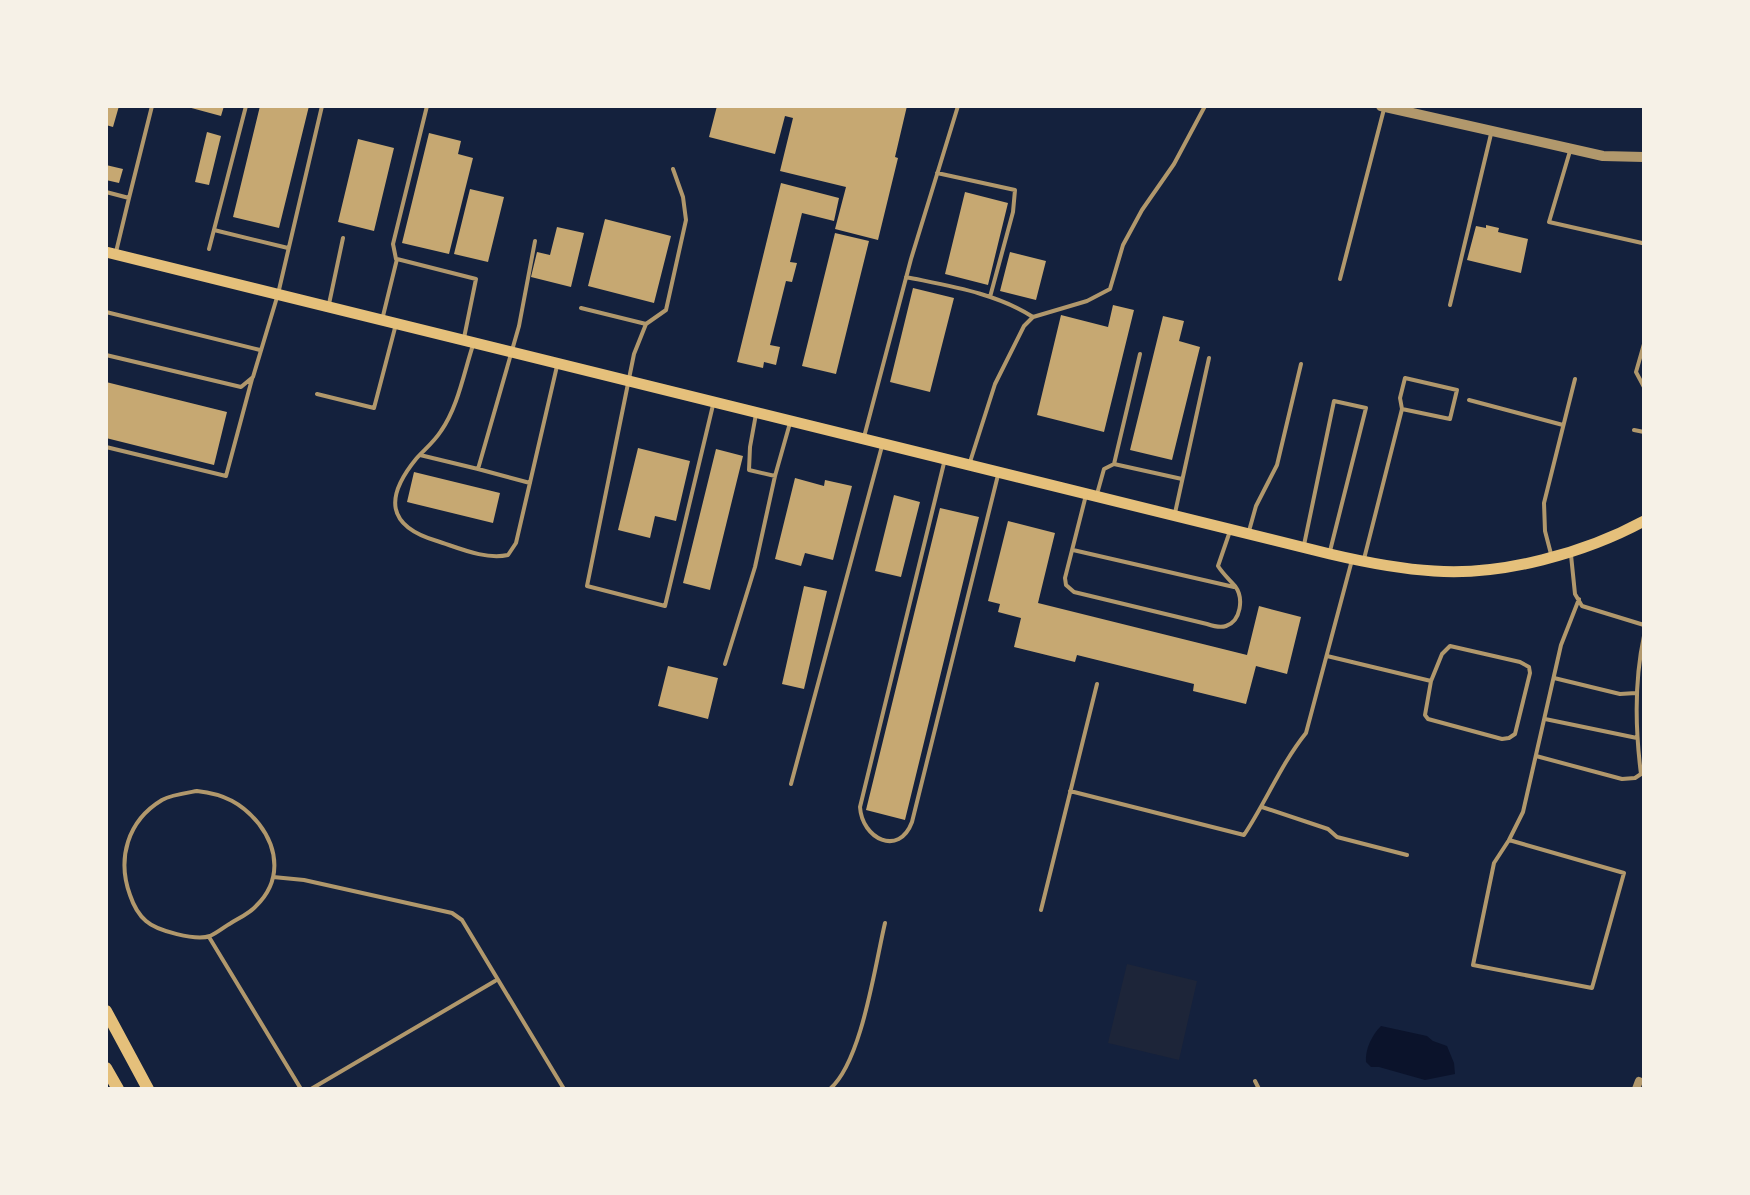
<svg xmlns="http://www.w3.org/2000/svg" width="1750" height="1195" font-family="Signika,sans-serif">
<style>
.green{fill:#1d2539}
.water{fill:#0b132b}
.building{fill:#c6a872}
.lines{fill:none;stroke-linecap:round;stroke-linejoin:round}
.service{stroke:#b1986c;stroke-width:4}
.minor{stroke:#b1986c;stroke-width:8}
.tertiary{stroke:#b1986c;stroke-width:10}
.secondary{stroke:#e5c07b;stroke-width:11}
.primary{stroke:#e5c07b;stroke-width:12}
</style>
<rect width="100%" height="100%" fill="#14213d"/>
<path class="green" d="M1127,964L1197,981L1179,1060L1108,1043Z"/>
<path class="water" d="M1381,1026L1427,1036L1433,1041L1447,1046L1454,1063L1455,1074L1425,1080L1379,1067H1371L1366,1062C1365,1049 1372,1035 1381,1026Z"/>
<path class="building" d="M106,106H119L113,127L106,125Z
M184,106H224L221,116Z
M260,106H309L279,228L233,217Z
M717,106H907L895,157L898,158L878,240L835,229L846,187L780,171L793,118L785,116L775,154L709,137Z
M207,132L221,136L209,185L195,182Z
M429,133L461,141L458,154L473,158L449,254L402,243Z
M358,139L394,148L374,231L338,222Z
M106,165L123,169L119,183L106,180Z
M781,183L839,198L834,221L802,213L790,262L797,263L792,282L786,281L770,345L780,347L776,365L764,362L763,368L737,362Z
M470,189L504,197L488,262L454,254Z
M965,192L1008,203L988,285L945,274Z
M605,219L671,236L654,303L588,286Z
M1486,225L1499,228L1498,232L1528,239L1521,273L1467,260L1476,226L1486,228Z
M557,227L584,233L571,287L531,277L537,252L550,255Z
M835,233L869,241L836,374L802,366Z
M1010,252L1046,261L1036,300L1000,291Z
M913,288L954,298L930,392L890,382Z
M1113,305L1134,310L1104,432L1037,415L1061,315L1108,327Z
M1163,316L1184,321L1179,341L1200,347L1172,460L1130,450Z
M106,382L227,412L214,465L106,438Z
M638,448L690,461L676,521L655,516L650,538L618,530Z
M716,449L743,456L710,590L683,583Z
M414,472L500,493L493,523L407,502Z
M795,478L824,486L825,480L852,486L833,560L805,553L801,566L775,559Z
M894,495L920,502L901,577L875,571Z
M940,508L979,517L905,820L866,810Z
M1008,521L1055,533L1038,603L1247,655L1259,606L1301,617L1287,674L1256,666L1246,704L1193,691L1194,684L1077,655L1075,662L1014,647L1021,618L998,612L1000,604L988,601Z
M804,586L827,591L804,689L782,684Z
M668,666L718,678L708,719L658,706Z"/>
<g class="lines">
<path class="service" d="M1570,151L1549,222L1642,243
M937,173L1015,190L1013,212L990,297
M106,192L129,198L116,252
M129,198L152,106
M214,230L288,248
M209,249L246,106
M396,259L393,244L427,106
M906,277C949,286 996,293 1033,317
M1340,279L1384,109
M329,304L343,238
M1450,305L1491,134
M581,308L646,324L634,354L587,586L665,606L713,405
M106,312L260,350
M383,316L397,259L476,279L464,338
M646,324L666,310L686,220L683,197L673,169
M1644,344L1636,372L1644,387
M473,345C464,372 458,407 441,431C434,442 424,450 416,459C385,497 386,526 437,541C459,548 485,560 508,555L516,543L557,366
M106,355L241,387L253,377L278,294L322,106
M317,394L374,408L396,324
M1469,400L1563,425
M756,414L750,447L749,470L775,476L790,423
M1634,430L1644,432
M864,437L911,259L958,106
M106,447L226,476L252,379
M420,455L478,469
M970,462L995,384L1024,326L1033,317L1087,301L1110,289L1123,245L1142,210L1174,164L1205,106
M944,463L860,807C862,839 899,857 912,822L998,475
M1114,464L1140,354
M530,483L478,469L519,326L535,241
M1097,494L1104,469L1114,464L1182,479
M1086,495L1065,578L1066,585L1074,592L1207,624C1213,626 1220,628 1226,626C1241,621 1244,598 1235,586C1229,579 1223,574 1218,566L1230,531
M1175,513L1209,358
M1249,531L1256,506L1277,465L1301,364
M1304,545L1334,401L1366,408L1330,551
M1073,550L1234,587
M1551,554L1545,531L1544,503L1575,379
M1571,555L1575,594L1582,606L1644,625
M1364,559L1402,409L1400,398L1405,378L1457,390L1450,419L1402,409
M1327,656L1431,681L1425,715L1428,719L1502,739L1509,738L1515,734L1530,673L1529,667L1520,662L1450,646L1442,654L1431,681
M725,664L755,567L775,476
M1554,678L1620,694L1636,693
M1545,719L1637,738
M1536,756L1622,779L1635,778L1641,774C1635,727 1634,682 1644,636
M791,784L882,446
M197,791C224,794 242,803 259,824C279,850 281,882 256,906C250,913 239,918 231,923C224,927 217,933 210,936C196,941 157,931 146,921C139,915 133,904 130,895C117,859 127,821 162,800C171,795 186,793 197,791Z
M1070,791L1244,835C1266,802 1281,764 1306,733L1352,560
M1262,807L1328,829L1337,837L1407,855
M1509,840L1624,873L1592,988L1473,965L1494,863Z
M1509,840L1523,812L1561,645L1579,599
M273,877L304,880L452,913L462,920L564,1089
M1041,910L1097,684
M209,937L301,1089
M1255,1081L1259,1089
M311,1089L495,981
M830,1089C862,1061 875,965 885,923"/>
<path class="minor" d="M1636,1089L1639,1081"/>
<path class="tertiary" d="M1381,106L1603,156L1644,157"/>
<path class="secondary" d="M106,252L1330,554C1364,562 1399,569 1434,571C1502,576 1585,553 1644,521"/>
<path class="primary" d="M106,1011L148,1089
M106,1068L118,1089"/>
</g>
<rect width="1750" height="1195" fill="none" stroke="#f6f1e7" stroke-width="216"/>
</svg>
